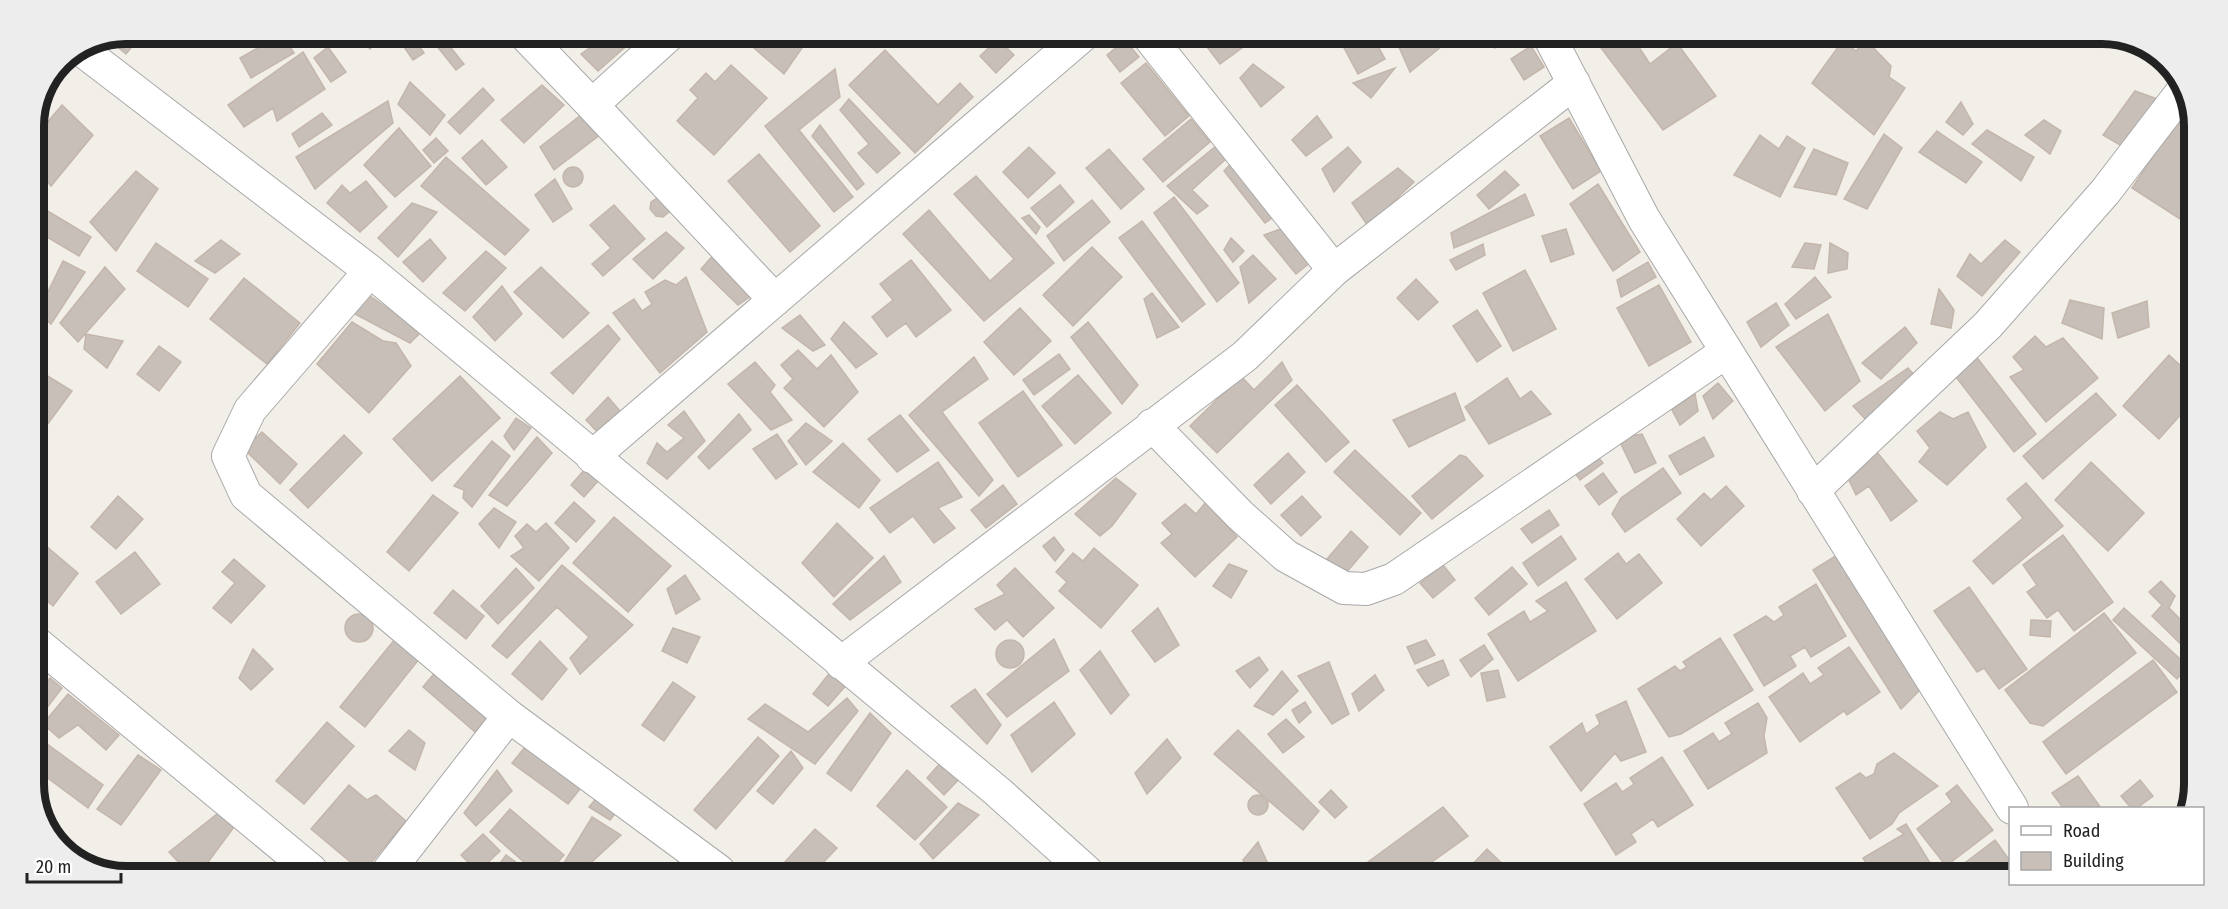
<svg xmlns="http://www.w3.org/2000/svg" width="2228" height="909" font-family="'Fira Sans Condensed',sans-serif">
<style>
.building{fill:#c7bfb8;stroke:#c4b6ab;stroke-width:1.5}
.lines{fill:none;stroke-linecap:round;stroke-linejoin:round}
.minor-casing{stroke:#a9a9a9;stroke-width:34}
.minor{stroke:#fff;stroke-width:32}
.rim{fill:none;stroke:#222;stroke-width:8}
</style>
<rect width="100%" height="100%" fill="#f2efe9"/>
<path class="building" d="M126,33H143L126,54L109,40Z
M282,34L294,53L251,78L240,58Z
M359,34H381L370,49Z
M395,34H411L424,53L413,60Z
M427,34H440L464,64L456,70Z
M587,35H639L598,71L581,54L596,43Z
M739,35H811L784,74Z
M1210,37H1220L1222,41L1226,37H1257L1220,64L1204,43Z
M1355,37H1373L1385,59L1358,74L1342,44Z
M1407,37L1452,38L1410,72L1398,45Z
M1487,38H1508L1495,48Z
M1614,38H1633L1650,64L1677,43L1716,96L1663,130L1601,48Z
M998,39L1014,55L996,73L980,56Z
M1125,40L1139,57L1120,72L1107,55Z
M1843,40L1856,51L1866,40L1891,66L1889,77L1905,88L1874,135L1812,83Z
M1531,46L1544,67L1524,80L1511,59Z
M328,47L346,72L331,82L314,58Z
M885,50L938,105L960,83L973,97L915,153L849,85Z
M303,52L325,89L277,121L273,108L244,127L228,105Z
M1146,63L1189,116L1165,136L1121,83Z
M1253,64L1284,87L1261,107L1240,78Z
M731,65L767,98L714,155L677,121L698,98L690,90L706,73L715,82Z
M1395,68L1371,98L1353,83Z
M835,69L840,97L799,130L853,197L834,212L765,126Z
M410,82L445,115L430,135L398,104Z
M542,85L564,105L524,143L501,120Z
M483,88L494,100L460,134L448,122Z
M2135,91L2160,100L2127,149L2103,135Z
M849,99L900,153L877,173L858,153L869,144L840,110Z
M388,101L393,123L315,189L296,157Z
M1961,102L1973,124L1963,135L1946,122Z
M2189,103L2195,120L2194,196L2180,219L2132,188Z
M62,105L93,135L51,186L33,163V139Z
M586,111L601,134L554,170L540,147Z
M322,113L332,125L299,147L292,134Z
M1317,116L1332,137L1306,156L1292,140Z
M1569,118L1601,171L1573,189L1540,136Z
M1191,119L1210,142L1163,182L1143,159Z
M2044,120L2061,131L2050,154L2025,135Z
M820,125L864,184L857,190L812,136Z
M399,128L431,166L395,197L364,165Z
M1987,130L2034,157L2021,181L1972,144Z
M1937,131L1982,162L1966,183L1919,152Z
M1884,134L1902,148L1867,209L1844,199Z
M1760,135L1779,149L1787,136L1805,148L1780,197L1734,175Z
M436,138L448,151L434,163L423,150Z
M482,140L507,167L486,185L462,158Z
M1216,146L1226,159L1192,190L1208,206L1197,214L1167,186Z
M1029,147L1055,173L1028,198L1003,172Z
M1348,147L1361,162L1334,192L1322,169Z
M1109,149L1144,189L1121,209L1086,168Z
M1814,149L1848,163L1836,195L1794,187Z
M759,154L820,226L790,252L728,181Z
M446,157L529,230L505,255L421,186Z
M1235,159L1279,213L1265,223L1224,171Z
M563 177a10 10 0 1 1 20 0a10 10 0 1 1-20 0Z
M1398,168L1414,182L1368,226L1352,203Z
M136,171L158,189L116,251L90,222Z
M1505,171L1519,185L1489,209L1477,195Z
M976,176L1054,263L984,321L903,234L929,210L990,281L1014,259L954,194Z
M555,179L572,209L553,222L535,195Z
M366,181L387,207L360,232L327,203L342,185L350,193Z
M1598,184L1640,252L1613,271L1570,204Z
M1060,185L1074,202L1047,227L1031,208Z
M1525,194L1534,215L1454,248L1451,233Z
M660,196L670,211L663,217L656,216L650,209L651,202Z
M1174,197L1239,283L1217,302L1154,213Z
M1092,200L1110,222L1064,261L1047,236Z
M412,203L437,212L398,257L378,238Z
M614,205L645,239L603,276L592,264L611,248L590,225Z
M46,210L91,237L79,256L35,230Z
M1029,215L1040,227L1036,234L1022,218Z
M1142,221L1205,304L1182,322L1119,238Z
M1289,226L1316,258L1296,274L1264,235Z
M1566,229L1574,254L1551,262L1542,236Z
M666,232L684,248L653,279L633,259Z
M1231,238L1244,251L1233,262L1224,250Z
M430,239L446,258L423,282L403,262Z
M221,240L240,254L215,273L195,261Z
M2005,240L2020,252L1982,296L1957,276L1970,254L1981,264Z
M156,243L208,279L188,307L137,271Z
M1805,243L1821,245L1814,269L1792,267Z
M1830,243L1848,253L1847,269L1828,273Z
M1483,244L1485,255L1456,270L1450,260Z
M1092,247L1122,277L1073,326L1043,295Z
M486,251L506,268L465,311L443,293Z
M716,252L754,294L738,305L701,269Z
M1253,255L1276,279L1249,303L1240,267Z
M911,260L951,310L916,337L906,323L887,337L872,317L893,300L880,284Z
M63,261L85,272L51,324L38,312Z
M1648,262L1656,277L1621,297L1617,280Z
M105,267L125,289L78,342L60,323Z
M541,267L589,313L563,338L514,292Z
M1525,270L1556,329L1513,351L1483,293Z
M686,277L707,332L660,373L613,313L634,299L642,311L652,304L645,292L665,280L676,285Z
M1815,277L1831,297L1796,319L1785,304Z
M244,278L300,323L267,364L210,319Z
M1416,279L1438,302L1418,320L1397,298Z
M1659,285L1691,342L1649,366L1617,308Z
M502,286L522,314L495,341L473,317Z
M1939,289L1954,310L1951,328L1931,324Z
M366,293L421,332L410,343L353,313Z
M1152,293L1179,327L1157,338L1144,299Z
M2070,300L2104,308L2102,339L2062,323Z
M2147,301L2149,327L2118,338L2112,313Z
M1776,303L1789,325L1761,347L1747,322Z
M1020,308L1051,341L1014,375L984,342Z
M1477,310L1501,346L1477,362L1453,326Z
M1828,314L1860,381L1825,411L1776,347Z
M800,315L825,345L813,351L782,328Z
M352,322L383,341L396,343L411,366L369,413L317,364Z
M844,322L877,354L856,368L831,339Z
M1088,322L1138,385L1122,404L1071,337Z
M608,325L620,339L573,394L551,373Z
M1905,327L1917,343L1881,379L1862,363Z
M86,334L123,341L107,368L84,349Z
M2035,336L2046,347L2063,338L2098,378L2046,422L2010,377L2024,370L2013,357Z
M159,346L181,362L159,391L137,374Z
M798,350L817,369L831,355L858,392L824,427L784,388L793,379L781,365Z
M1059,354L1070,369L1034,395L1023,380Z
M1975,355L2036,434L2014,452L1952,372Z
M2169,355L2192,376V402L2159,439L2123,406Z
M974,357L988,379L942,412L993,480L979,496L909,415Z
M755,362L775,385L770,392L792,420L771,430L728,384Z
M1282,362L1292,380L1217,453L1190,426L1241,376L1254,390Z
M33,367L72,391L33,444Z
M1908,368L1915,376L1868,422L1853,406Z
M1078,375L1111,413L1075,444L1042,406Z
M460,376L500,418L432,481L393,439Z
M1507,378L1520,399L1531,391L1551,414L1489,444L1465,407Z
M1718,383L1733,401L1713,419L1703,396Z
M1297,385L1349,442L1326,462L1275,405Z
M1023,391L1062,445L1018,477L979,423Z
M1455,393L1465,420L1409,447L1393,420Z
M2096,393L2116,415L2043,479L2023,456Z
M1695,394L1698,411L1680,425L1672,410Z
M608,397L625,417L602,437L586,420Z
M684,411L705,441L667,479L647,463L657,443L667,452L684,438L668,425Z
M1940,412L1953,419L1968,412L1986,447L1947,485L1919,462L1930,448L1917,431Z
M739,414L751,430L709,469L698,457Z
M900,415L929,450L897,472L868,439Z
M516,418L531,428L514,450L504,436Z
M806,423L832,441L806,465L788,441Z
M262,432L297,464L280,484L244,449Z
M777,434L797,464L776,479L753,449Z
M1642,434L1656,463L1635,473L1618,438Z
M344,435L362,453L308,508L290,490Z
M537,437L552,453L507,506L489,495Z
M1704,437L1714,456L1680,475L1669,456Z
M492,441L510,456L472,507L463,498L464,490L454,486Z
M843,443L880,480L859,508L813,472Z
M1355,450L1421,513L1400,535L1334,472Z
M1876,451L1917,501L1891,521L1869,486L1856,495L1845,472Z
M1288,453L1305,472L1271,504L1254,485Z
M1595,453L1603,463L1580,480L1572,469Z
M1460,455L1466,457L1483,476L1432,519L1412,496Z
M938,462L962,497L938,508L955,528L934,543L913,516L890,533L870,508Z
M2091,462L2144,513L2108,551L2055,500Z
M586,468L599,480L584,497L571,485Z
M1663,468L1681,493L1625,532L1612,514L1621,498Z
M1603,473L1617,492L1599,505L1585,486Z
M1116,478L1136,494L1112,526L1100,536L1075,514Z
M2026,483L2063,526L1993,584L1973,561L2023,518L2007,499Z
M1003,485L1017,504L986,528L971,510Z
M1726,486L1744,506L1701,546L1677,519L1704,493L1711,500Z
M433,495L458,513L409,571L387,552Z
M118,496L143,519L116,549L91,527Z
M1302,496L1321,517L1301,536L1281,515Z
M574,502L595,521L576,542L555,523Z
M1206,502L1237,537L1195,577L1161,543L1172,534L1162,523L1185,504L1196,514Z
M494,508L516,522L499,548L479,524Z
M1549,510L1559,525L1532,543L1521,529Z
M614,517L671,566L628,612L573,563Z
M546,523L569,548L539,581L511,556L524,548L515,536L527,524L536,532Z
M837,523L873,558L834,597L802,563Z
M1351,531L1368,547L1345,574L1327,559Z
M33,535L78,573L53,606L33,589Z
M2063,535L2113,602L2074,631L2058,610L2047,618L2027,592L2037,585L2023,565Z
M1561,536L1576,559L1538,586L1523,563Z
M1054,537L1064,550L1055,561L1043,546Z
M1094,548L1138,585L1101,628L1059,591L1067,582L1056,572L1073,553L1083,561Z
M135,552L160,584L121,614L96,582Z
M1618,553L1626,564L1639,554L1662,583L1617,619L1585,579Z
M1837,555L1922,688L1901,709L1813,570Z
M884,556L901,582L850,620L833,604Z
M2191,556L2190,575L2181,566Z
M234,559L265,586L231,623L213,608L235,583L222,572Z
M1229,564L1247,571L1231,598L1213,586Z
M562,565L633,625L580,674L570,658L589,637L557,607L507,658L492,646Z
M1443,565L1455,580L1433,598L1420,583Z
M1512,567L1527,584L1489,615L1475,598Z
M516,568L534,588L498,624L481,606Z
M1015,568L1054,608L1023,637L1007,620L995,630L975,609L1005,594L997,585Z
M685,575L700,599L676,614L667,589Z
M2161,581L2175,596L2169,608L2190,629V653L2152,616L2162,605L2149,592Z
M1566,582L1596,631L1518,681L1488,634L1524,611L1530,622L1548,611L1536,601Z
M1816,584L1846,636L1811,657L1805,647L1790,656L1796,666L1764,686L1734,635L1766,616L1774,622L1784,615L1779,607Z
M1969,587L2027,669L1999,689L1984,668L1977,672L1934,611Z
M453,590L484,616L466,639L434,613Z
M1158,608L1179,645L1155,662L1132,631Z
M2124,608L2188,666L2177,679L2113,620Z
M2104,613L2136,653L2043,726L2030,723L2005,690Z
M345 628a14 14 0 1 1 28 0a14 14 0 1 1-28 0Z
M2031,620L2051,621L2050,637L2030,635Z
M673,628L700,637L687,663L662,651Z
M1720,638L1753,690L1681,734L1669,737L1638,689L1675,666L1680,671L1687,667L1683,662Z
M395,639L420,658L365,727L340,707Z
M1054,639L1069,671L1007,717L987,694Z
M1426,640L1435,655L1415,664L1407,647Z
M996 654a14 14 0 1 1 28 0a14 14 0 1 1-28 0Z
M540,641L567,669L542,700L512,674Z
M1484,645L1493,659L1471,677L1460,660Z
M1849,647L1880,692L1847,715L1844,711L1800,742L1769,697L1803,673L1810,684L1824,675L1818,668Z
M253,649L273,669L251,690L239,678Z
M1100,651L1129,695L1111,714L1080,670Z
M33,656L45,664L33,681Z
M1259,657L1268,670L1250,688L1236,671Z
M1443,660L1449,675L1428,686L1417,670Z
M2153,660L2177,692L2066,774L2043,742Z
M1329,662L1349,714L1332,724L1298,676Z
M437,670L490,716L475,732L423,687Z
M832,670L848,683L828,706L813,694Z
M1498,670L1505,697L1487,701L1481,673Z
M1282,671L1298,691L1273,715L1254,706Z
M1375,675L1384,690L1359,711L1352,694Z
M50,678L62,688L42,714L33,701Z
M673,682L695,697L664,741L642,725Z
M975,689L1001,725L987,744L951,706Z
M68,694L119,735L106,750L78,725L59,738L43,724Z
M847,698L858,711L815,764L748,719L765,704L808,732Z
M1626,701L1646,752L1621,761L1615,753L1581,791L1550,747L1582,723L1586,734L1600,724L1596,715Z
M1054,702L1075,734L1032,772L1011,735Z
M1305,702L1311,712L1299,723L1292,710Z
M1758,703L1767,718L1764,736L1767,753L1708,789L1684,751L1713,733L1719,742L1732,734L1725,723Z
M870,713L891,733L851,791L827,773Z
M1286,719L1304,737L1283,753L1268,734Z
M327,722L354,746L304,804L276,781Z
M409,730L425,743L415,770L389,751Z
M1238,730L1319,811L1303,830L1214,754Z
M758,737L779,756L716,829L694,810Z
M39,738L103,785L88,808L33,767V746Z
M1167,739L1181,758L1147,794L1135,773Z
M529,742L584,784L568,804L512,763Z
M791,751L803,768L773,804L757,791Z
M1894,753L1938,786L1899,813L1892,824L1870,839L1836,788L1860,773L1866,778L1874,774L1877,764Z
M138,755L161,770L121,825L97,809Z
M1662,757L1693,805L1658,827L1653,819L1631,834L1636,842L1616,855L1584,804L1616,783L1622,792L1634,784L1630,778Z
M942,761L960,778L944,795L927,778Z
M497,770L512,791L476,826L464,813Z
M907,770L947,807L915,840L877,806Z
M2078,776L2101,808H2063L2052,793Z
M2140,780L2153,796L2137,808H2131L2121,796Z
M349,785L367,800L376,795L406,821L365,870H360L311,829Z
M1957,785L1993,830L1946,866L1917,829L1952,802L1946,794Z
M1331,790L1347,807L1335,818L1319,802Z
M1248 805a10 10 0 1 1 20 0a10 10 0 1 1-20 0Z
M599,795L618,810L610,820L589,807Z
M958,803L979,815L933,859L920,844Z
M1443,807L1468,836L1415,874L1353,873Z
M510,809L564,855L550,871H534L490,832Z
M217,814L234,827L203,869H185L169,852Z
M592,817L621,835L582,871H559Z
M1906,824L1932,866L1917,875H1873L1863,858L1904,834L1897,829Z
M815,829L837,848L814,872L795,871L784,863Z
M483,834L500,851L480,870H476L461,855Z
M1995,840L2010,861V876L1958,875L1954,871Z
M1258,842L1268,864L1249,873L1243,860Z
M1487,849L1513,874H1463Z
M506,855L528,871L495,870Z
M1855,867L1861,875H1845Z"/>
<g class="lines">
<g class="minor-casing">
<path id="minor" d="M524,34L592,105L669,35
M1550,38L1644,219L2012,808
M83,51L370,271L998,792L1087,872
M592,105L775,300
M1334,270L1574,83
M370,271L250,410L228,456L246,495L509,716L389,870
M1152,425L1240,515L1286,556L1344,588L1366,589L1394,579L1726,352
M592,457L1082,36
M1813,491L1988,325L2105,192L2184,89
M33,640L311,870
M841,663L1245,356L1334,270L1149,37
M509,716L719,871"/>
</g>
<use href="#minor" class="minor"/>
</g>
<path d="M0 0H2228V909H0ZM126 44H2102A82 82 0 0 1 2184 126V784A82 82 0 0 1 2102 866H126A82 82 0 0 1 44 784V126A82 82 0 0 1 126 44Z" fill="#ededed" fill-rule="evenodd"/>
<path class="rim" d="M126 44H2102A82 82 0 0 1 2184 126V784A82 82 0 0 1 2102 866H126A82 82 0 0 1 44 784V126A82 82 0 0 1 126 44Z"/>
<rect x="2009" y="807" width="195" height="78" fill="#ffffff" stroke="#a7a7a7" stroke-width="1.5"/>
<rect x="2021" y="826" width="30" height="9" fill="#ffffff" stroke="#a7a7a7" stroke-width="1.5"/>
<text x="2063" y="837" font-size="18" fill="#222222">Road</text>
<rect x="2021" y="852" width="30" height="18" fill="#c7bfb8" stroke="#a7a7a7" stroke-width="1.5"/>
<text x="2063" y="867" font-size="18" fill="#222222">Building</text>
<path d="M27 873v9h94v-9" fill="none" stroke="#222222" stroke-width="3"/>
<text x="36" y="873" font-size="18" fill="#222222" stroke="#ffffff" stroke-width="4.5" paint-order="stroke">20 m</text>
</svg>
